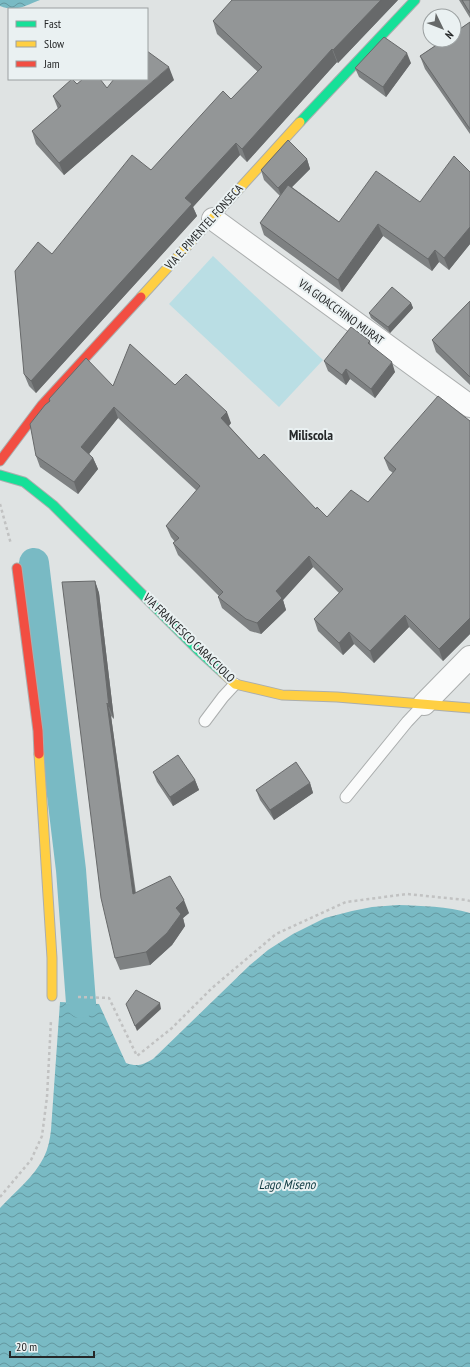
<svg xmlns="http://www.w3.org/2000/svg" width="470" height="1367" font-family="'PT Sans Narrow',sans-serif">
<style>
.green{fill:#badee4}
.water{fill:url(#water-waves)}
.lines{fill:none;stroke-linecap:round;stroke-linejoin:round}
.canal{stroke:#79bac4;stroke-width:30}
.lane-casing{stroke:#abaeae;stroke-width:13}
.street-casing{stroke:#abaeae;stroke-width:24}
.fast-casing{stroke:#abaeae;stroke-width:11}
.slow-casing{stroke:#abaeae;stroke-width:11}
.jam-casing{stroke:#abaeae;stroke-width:11}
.path{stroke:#c1c2c2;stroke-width:2.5;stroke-dasharray:3 3;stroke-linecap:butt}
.lane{stroke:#fafbfb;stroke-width:11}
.street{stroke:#fafbfb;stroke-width:22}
.fast{stroke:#16e098;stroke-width:9}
.slow{stroke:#ffcf43;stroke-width:9}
.jam{stroke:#f24e42;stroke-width:9}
.wall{fill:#7e8182}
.shaded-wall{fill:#67696a}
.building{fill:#939697;stroke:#67696a}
.labels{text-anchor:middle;stroke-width:4;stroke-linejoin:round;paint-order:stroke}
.street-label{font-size:12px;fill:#252728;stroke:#eaf1f2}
.water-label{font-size:13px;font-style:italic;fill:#0e3940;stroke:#eaf1f2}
.quarter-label{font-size:14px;font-weight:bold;fill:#252728;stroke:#eaf1f2}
</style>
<defs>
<pattern id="water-waves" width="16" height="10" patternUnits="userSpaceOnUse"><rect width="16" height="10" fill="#79bac4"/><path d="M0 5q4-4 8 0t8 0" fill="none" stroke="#63979f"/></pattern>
</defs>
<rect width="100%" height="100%" fill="#dfe3e3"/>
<path class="green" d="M213,256L323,360L279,407L169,304Z"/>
<path class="water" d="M0,0H40C25,6 16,12 0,6Z
M398,905C422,906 447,906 470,913V1367H0V1208C15,1192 34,1177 44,1157C48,1149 50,1139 51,1130L60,1002L99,1004L126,1063C137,1067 143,1065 153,1059L250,965L268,950L293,934L325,918L352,911L372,907Z"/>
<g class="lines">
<path class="canal" d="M34,563L71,870L81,1003"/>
<g class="lane-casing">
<path id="lane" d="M205,721L223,697L235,684
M346,797L407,722L424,704"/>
</g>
<g class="street-casing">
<path id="street" d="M213,219L470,406
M424,704L470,657"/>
</g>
<g class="fast-casing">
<path id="fast" d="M300,122L415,0
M0,475L24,482L53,505L200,652L223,673"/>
</g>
<g class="slow-casing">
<path id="slow" d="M141,297L300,122
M223,673L235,684L282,695L337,697L470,708
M39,754L52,958V996"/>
</g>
<g class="jam-casing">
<path id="jam" d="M0,461L42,405L141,297
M17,568L38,731L39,754"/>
</g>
<path class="path" d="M0,504L11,544
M78,997L109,998L137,1056L172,1028L212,988L276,934L346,902L407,894L466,900L470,901
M0,1197L31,1160L42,1136L47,1097L51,1020"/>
<use href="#lane" class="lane"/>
<use href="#street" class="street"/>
<use href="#fast" class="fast"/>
<use href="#slow" class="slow"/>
<use href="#jam" class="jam"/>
</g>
<path class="wall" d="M398,0L338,63L337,62L247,162L240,155L193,207L197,216L36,393L29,386L24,374L52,254L151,170L231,99L258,72L217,34L213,21Z
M459,0H470V18Z
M470,22V134L425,69L420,56Z
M411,63L386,97L359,77L355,68Z
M174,80L64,175L36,144L32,131L58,109L53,96L77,84L107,88Z
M307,159L310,169L292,187L339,222L420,202L470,172V244L449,270L439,262L432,271L383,236L342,292L264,235L260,223L280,196L264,180L261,170Z
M470,301V385L436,352L432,340Z
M411,303L413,308L390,333L371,318L369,313Z
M370,341L371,346L395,372L375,398L350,379L346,385L328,371L324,361Z
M175,385L231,423L229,426L259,459L316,509L327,517L368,502L393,473L389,470L384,458L470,421V634L443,661L409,627L374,663L354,644L343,655L318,631L314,619L339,593L313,567L283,600L286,610L261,634L250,631L222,608L218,597L219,596L178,555L173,543L175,542L171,537L166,526L197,491L118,418L89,454L93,458L98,469L78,494L40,467L36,456L50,401L49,399L113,386Z
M95,581L99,593L114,719L111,716L136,893L189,913L183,918L185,926L172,945L150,965L120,970L115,958Z
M153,772L195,780L199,790L173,806L157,782Z
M310,783L313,793L274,820L260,800L256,790Z"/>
<path class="shaded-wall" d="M381,0H398L338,63L333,50Z
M332,49L337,62L247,162L242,149Z
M407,53L411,63L386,97L383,87Z
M169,67L174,80L64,175L59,163Z
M236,143L240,155L193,207L197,216L36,393L31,381L185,198Z
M307,159L310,169L282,197L278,188Z
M378,224L383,236L342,292L338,280Z
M470,227V244L449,270L444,258Z
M435,250L439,262L432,271L428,259Z
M411,303L413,308L390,333L388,327Z
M392,362L395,372L375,398L371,389Z
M346,369L350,379L346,385L342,375Z
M114,407L118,418L85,459L81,447Z
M227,412L231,423L225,430L221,418Z
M93,458L98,469L78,494L74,482Z
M309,556L313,567L283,600L286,610L261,634L257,623L276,591Z
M95,581L99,593L114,719L109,707Z
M405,615L409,627L374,663L370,651Z
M470,618V634L443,661L439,649Z
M349,632L354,644L343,655L339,643Z
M107,703L111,716L137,906L133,894Z
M195,780L199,790L173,806L170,797Z
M310,783L313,793L274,820L270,810Z
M184,900L189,913L183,918L185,926L172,945L150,965L146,952L176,908Z
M160,1003L161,1009L137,1031L135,1026Z"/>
<path class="building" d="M232,0H381L333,50L332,49L242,149L236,143L185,198L192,204L31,381L24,374L15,271L38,242L52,254L132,155L151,170L223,91L231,99L262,67L213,21Z
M462,0H470V13Z
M470,22V129L420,56L444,40H454V33Z
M384,37L407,53L383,87L355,68Z
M147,51L169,67L59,163L32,131L61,106L53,96L72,79L77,84L83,79H100L107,88L114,79H147Z
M288,140L307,159L278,188L261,170Z
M454,156L470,172V227L444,258L435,250L428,259L378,224L338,280L260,223L288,185L339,222L376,171L420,202Z
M392,287L411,303L388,327L369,313Z
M470,301V377L432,340Z
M351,327L370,341L368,343L392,362L371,389L346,369L342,375L324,361Z
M130,344L175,385L186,374L227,412L221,418L259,459L264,454L316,509L317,507L327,517L351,490L368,502L396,469L384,458L438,396L470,421V618L439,649L405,615L370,651L349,632L339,643L314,619L343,589L309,556L276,591L282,598L257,623L246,619L218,597L223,592L173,543L179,538L166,526L200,486L114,407L81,447L93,458L74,482L36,456L30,424L45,405L50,401L49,399L86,358L113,386Z
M95,581L109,707L107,703L133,894L170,876L184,900L176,908L181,914L167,933L146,952L115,958L101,898L62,582Z
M178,755L195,780L170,797L153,772Z
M296,762L310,783L270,810L256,790Z
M136,990L160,1003L135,1026L126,1004Z"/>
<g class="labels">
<g class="street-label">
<text transform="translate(204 227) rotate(-48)" y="4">VIA E. PIMENTEL FONSECA</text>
<text transform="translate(341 312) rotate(36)" y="4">VIA GIOACCHINO MURAT</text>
<text transform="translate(189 638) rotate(44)" y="4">VIA FRANCESCO CARACCIOLO</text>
</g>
<g class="water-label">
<text x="287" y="1189">Lago Miseno</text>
</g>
<g class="quarter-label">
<text x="311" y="440">Miliscola</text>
</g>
</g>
<rect x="8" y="8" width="140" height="72" fill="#eaf1f2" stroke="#9ba0a1"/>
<rect x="16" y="21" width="20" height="6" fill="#16e098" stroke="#9ba0a1"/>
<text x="44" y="28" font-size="12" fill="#252728">Fast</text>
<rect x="16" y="41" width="20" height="6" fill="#ffcf43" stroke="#9ba0a1"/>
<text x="44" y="48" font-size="12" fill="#252728">Slow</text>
<rect x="16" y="61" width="20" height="6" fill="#f24e42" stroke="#9ba0a1"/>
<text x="44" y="68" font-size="12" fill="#252728">Jam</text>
<g transform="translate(442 28) rotate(133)"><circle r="19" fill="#eaf1f2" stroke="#9ba0a1"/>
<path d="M0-3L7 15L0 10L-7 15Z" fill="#666969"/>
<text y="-6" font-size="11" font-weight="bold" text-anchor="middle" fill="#252728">N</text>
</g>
<path d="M10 1351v6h84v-6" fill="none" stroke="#252728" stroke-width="2"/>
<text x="16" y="1351" font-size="12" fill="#252728" stroke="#eaf1f2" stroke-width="3" paint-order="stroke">20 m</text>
</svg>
